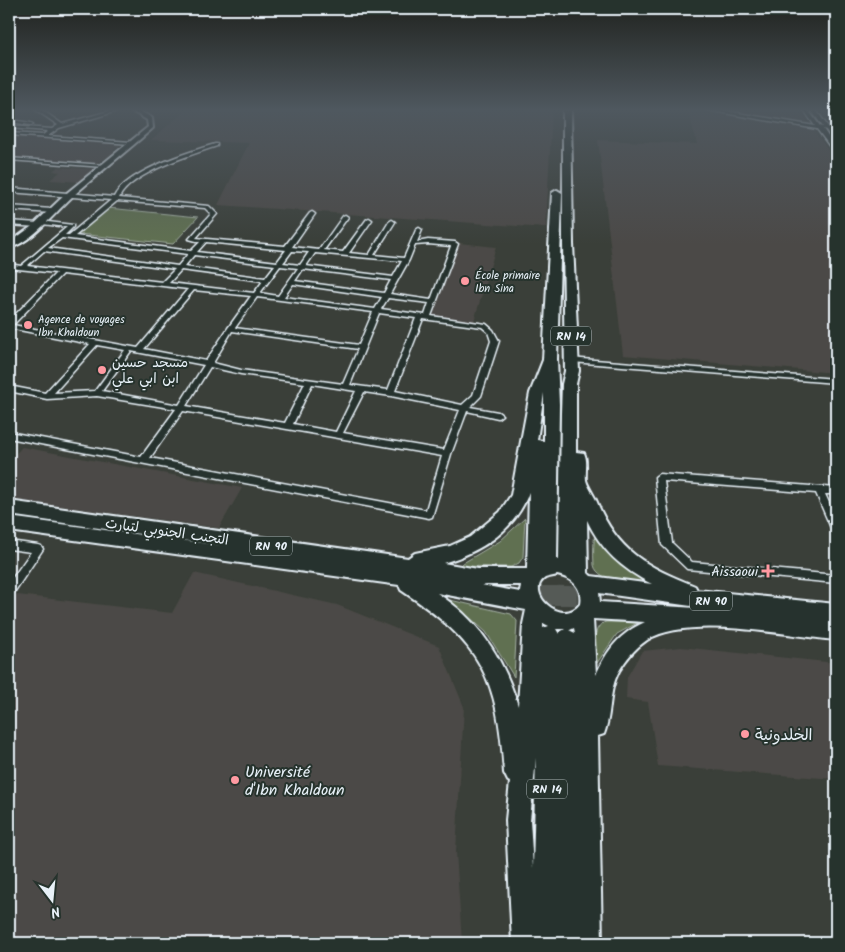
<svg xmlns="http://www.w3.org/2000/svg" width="845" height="952" font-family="Kalam,'Playpen Sans Arabic',sans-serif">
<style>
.built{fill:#4b4a46}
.green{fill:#607051;stroke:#a4b0a4}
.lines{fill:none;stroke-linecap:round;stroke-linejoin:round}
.highway-tunnel{stroke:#545a56;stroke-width:19;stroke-dasharray:19 9;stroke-linecap:butt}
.street-casing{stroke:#e8f1f8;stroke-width:3}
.secondary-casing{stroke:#e8f1f8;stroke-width:4}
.highway-casing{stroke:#e8f1f8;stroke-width:4}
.street{fill:#26332d;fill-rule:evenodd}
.secondary{fill:#26332d;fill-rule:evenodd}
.highway{fill:#26332d;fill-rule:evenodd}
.poi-dot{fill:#ff9aa2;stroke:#26332d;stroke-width:2}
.labels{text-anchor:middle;stroke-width:4;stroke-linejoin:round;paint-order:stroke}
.far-poi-label{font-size:11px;fill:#e8f1f8;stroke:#26332d;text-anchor:start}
.shield{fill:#26332d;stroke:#aeb8bb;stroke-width:1}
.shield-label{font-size:12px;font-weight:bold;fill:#e8f1f8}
.poi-label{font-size:14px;fill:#e8f1f8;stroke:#26332d;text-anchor:start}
.street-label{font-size:14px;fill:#e8f1f8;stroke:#26332d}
.near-poi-label{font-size:16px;fill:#e8f1f8;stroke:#26332d;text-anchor:start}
</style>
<rect width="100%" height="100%" fill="#3a3f39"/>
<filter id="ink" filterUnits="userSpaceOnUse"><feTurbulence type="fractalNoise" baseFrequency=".02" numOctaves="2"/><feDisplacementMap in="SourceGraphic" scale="10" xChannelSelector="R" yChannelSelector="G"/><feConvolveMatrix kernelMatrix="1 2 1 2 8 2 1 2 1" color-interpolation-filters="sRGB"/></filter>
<g filter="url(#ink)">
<path class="built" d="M186,110H552L546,228L218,205L249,143L151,140Z
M688,110H800L836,161V373L623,355L598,140L697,144Z
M9,136L120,145L114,150L113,154L94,165L9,158Z
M58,167L97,169L82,182L50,180L60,172L53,171Z
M459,243L496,247L474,321L431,316Z
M22,447L242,488L219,528L9,499V461Z
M194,573L337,605L439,646L464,707L456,852L462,943H9V594L172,613Z
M681,647L836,663V779L658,766L648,702L626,699L627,677L642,651Z"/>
<path class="green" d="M108,208L198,217L173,244L79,234Z
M525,518L523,557L519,563L511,567L458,566L500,541Z
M595,529L626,566L658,588C642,586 597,583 594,565C593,553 594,540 595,529Z
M450,600L511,614L517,621L514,677L486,632Z
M606,622H639L617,634L597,663C596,650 590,626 606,622Z"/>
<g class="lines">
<path class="highway-tunnel" d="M549,558V628
M567,633L568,561"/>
<g class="street-casing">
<path id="street" d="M36,110H42L62,124L113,110H121L59,128L48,136L131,142L133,143L131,144L9,135V133L43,135L48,131L9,128V126L52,129L58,125Z
M707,110H720L815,126L804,110H808L820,126L823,127L812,111L816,110L836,138V142H834L826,130L823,129L836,148V152H834L817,129Z
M12,120L31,123L33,124L31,125L10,122Z
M215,144H217V146C191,155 130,173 119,198L209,206L217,214L196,238L285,246L310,213L312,212L315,214L292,247L319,250L343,216L345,215L348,217L324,250L343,252L367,219L369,218L372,220L349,253L369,255L389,222L392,220L395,222L374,255L404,258L416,230L419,228L422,230L417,242L428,240L455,242L458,244L431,316L486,324L493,330L499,341L481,396L470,407L498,412L502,415L498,418L467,411L451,454L432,517L429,518L9,438V432L141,457L176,409L97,396L47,399L9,391V386L45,393L90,344L9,328V321L56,273L9,268V264L21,266L67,227L42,224L40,223V221L73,225V227L65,235H69L111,200L9,192V188L114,197C126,172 188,152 215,144ZM117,201L205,208L211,214L189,239L200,242L191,251L75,236ZM62,238L188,254L178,266L48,248ZM206,242L286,250L277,262L197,252ZM428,244L451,246L431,300L390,294L409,260L415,245ZM44,251L175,269L162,282L27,266ZM292,251L309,252L300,265L283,263ZM315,253L402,261L393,277L306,266ZM194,255L275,265L265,278L184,267ZM280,266L298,268L278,296L260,293ZM303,269L391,280L384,293L295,281ZM181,270L263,281L254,293L169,283ZM62,274L188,289L138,348L13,325ZM293,284L382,297L375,309L284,297ZM194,290L251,296L228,328L206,361L144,349ZM257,297L373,312L359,345L235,328ZM388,298L429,303L425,315L381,309ZM379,313L416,318L388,390L350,385ZM423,319L482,327L488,332L491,341L473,395L462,405L395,391ZM232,331L358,349L343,384L241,370L213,363ZM97,345L125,350L95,391L54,393ZM131,351L204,365L179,405L102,391ZM210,367L241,374L305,383L285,423L186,406ZM312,384L356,391L336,432L293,424ZM364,392L391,396L460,410L444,450L343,433ZM183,411L442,456L426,510L150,458Z
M9,158L104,165L106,166L104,167L9,160Z
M9,206L52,209L55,211L52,213L9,210Z
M9,221L38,223L41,225L38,227L9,225Z
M569,358L836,379V383L572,362L568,360Z
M659,474L836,488V494H825L836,518V532L833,531L831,528L816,493L664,481L672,543L692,562L836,575V583L687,569L662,545L655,477Z
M9,541L38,545L41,546L43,549L13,594L9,595V583L31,552L9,549Z"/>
</g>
<g class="secondary-casing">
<path id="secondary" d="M130,110H138L152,118L153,128C127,151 100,172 74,195C56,211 32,243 9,248V243L31,227L68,192L148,127L147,120Z"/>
</g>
<g class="highway-casing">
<path id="highway" d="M563,110H571L573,244L579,371L576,384V452L584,453C588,461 585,471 586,480C587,485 593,494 596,500C617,552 646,566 695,586L697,590L836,604V622L759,614L836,622V640C788,636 689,614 647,640C635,648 626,659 619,671C608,691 612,714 604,734L598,736L602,943H512L506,820L510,782L508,781L504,773C498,677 482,644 401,590L399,585L9,531V517L223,546L9,515V501L408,558L415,553L450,546L470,537L500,512L511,495L530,393L543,360L552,193L557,190L562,193L557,359L559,404L557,559L559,560L561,413L562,384L565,371L563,244ZM544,393V441L537,440ZM529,492L527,569H478L443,563C480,552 515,531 529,492ZM587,520C601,550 622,569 652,584L591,576L588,573ZM557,575C572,578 583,587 580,604C562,628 524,592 545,578C548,577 554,576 557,575ZM481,585H521L520,592ZM437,593L526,610L523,624L518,706C504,659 479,620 437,593ZM599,593L712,609L600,602ZM593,619L645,622C620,633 607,650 596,675ZM543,623L549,626L543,628ZM574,628L575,633L569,630H570ZM556,629H565L560,632L559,634ZM536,758L533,868L530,820Z"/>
</g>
<use href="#street" class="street"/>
<use href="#secondary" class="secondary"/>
<use href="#highway" class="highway"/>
</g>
</g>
<linearGradient id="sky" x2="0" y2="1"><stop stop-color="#20231f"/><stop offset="0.45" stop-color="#4f585f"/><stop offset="1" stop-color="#4f585f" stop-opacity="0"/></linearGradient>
<rect width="845" height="244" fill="url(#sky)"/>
<g class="poi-dot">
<circle cx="465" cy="281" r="5"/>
<circle cx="28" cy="325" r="5"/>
<circle cx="102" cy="370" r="5"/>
<path d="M765.5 563.5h5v5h5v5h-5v5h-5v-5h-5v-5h5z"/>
<circle cx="745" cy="734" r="5"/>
<circle cx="235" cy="780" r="5"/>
</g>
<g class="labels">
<g class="far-poi-label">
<text x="475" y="279">École primaire<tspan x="475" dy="13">Ibn Sina</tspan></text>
<text x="38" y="323">Agence de voyages<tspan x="38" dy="13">Ibn Khaldoun</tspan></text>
</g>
<g class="shield">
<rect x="551" y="326.5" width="40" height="19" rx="4"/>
<rect x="250" y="536.5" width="42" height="19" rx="4"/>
<rect x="690" y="591.5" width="42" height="19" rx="4"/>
<rect x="527" y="779.5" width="40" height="19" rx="4"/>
</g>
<g class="shield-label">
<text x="571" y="340">RN 14</text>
<text x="271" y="550">RN 90</text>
<text x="711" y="605">RN 90</text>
<text x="547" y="793">RN 14</text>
</g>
<g class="poi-label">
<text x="112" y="367">مسجد حسين<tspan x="112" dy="16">ابن ابي علي</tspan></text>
<text x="758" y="576" text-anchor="end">Aissaoui</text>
</g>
<g class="street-label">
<text transform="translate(167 531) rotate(8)" y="5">التجنب الجنوبي لتيارت</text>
</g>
<g class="near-poi-label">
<text x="755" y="740">الخلدونية</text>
<text x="245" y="777">Université<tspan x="245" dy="18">d'Ibn Khaldoun</tspan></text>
</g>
</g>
<rect width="845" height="952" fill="none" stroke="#26332d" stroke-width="30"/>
<rect x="15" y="15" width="815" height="922" fill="none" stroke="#e8f1f8" stroke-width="2" filter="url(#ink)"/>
<g transform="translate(52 900) rotate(164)" stroke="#26332d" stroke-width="4" paint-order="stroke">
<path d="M0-4L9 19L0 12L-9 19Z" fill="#e8f1f8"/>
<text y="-8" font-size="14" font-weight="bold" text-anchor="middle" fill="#e8f1f8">N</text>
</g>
</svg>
